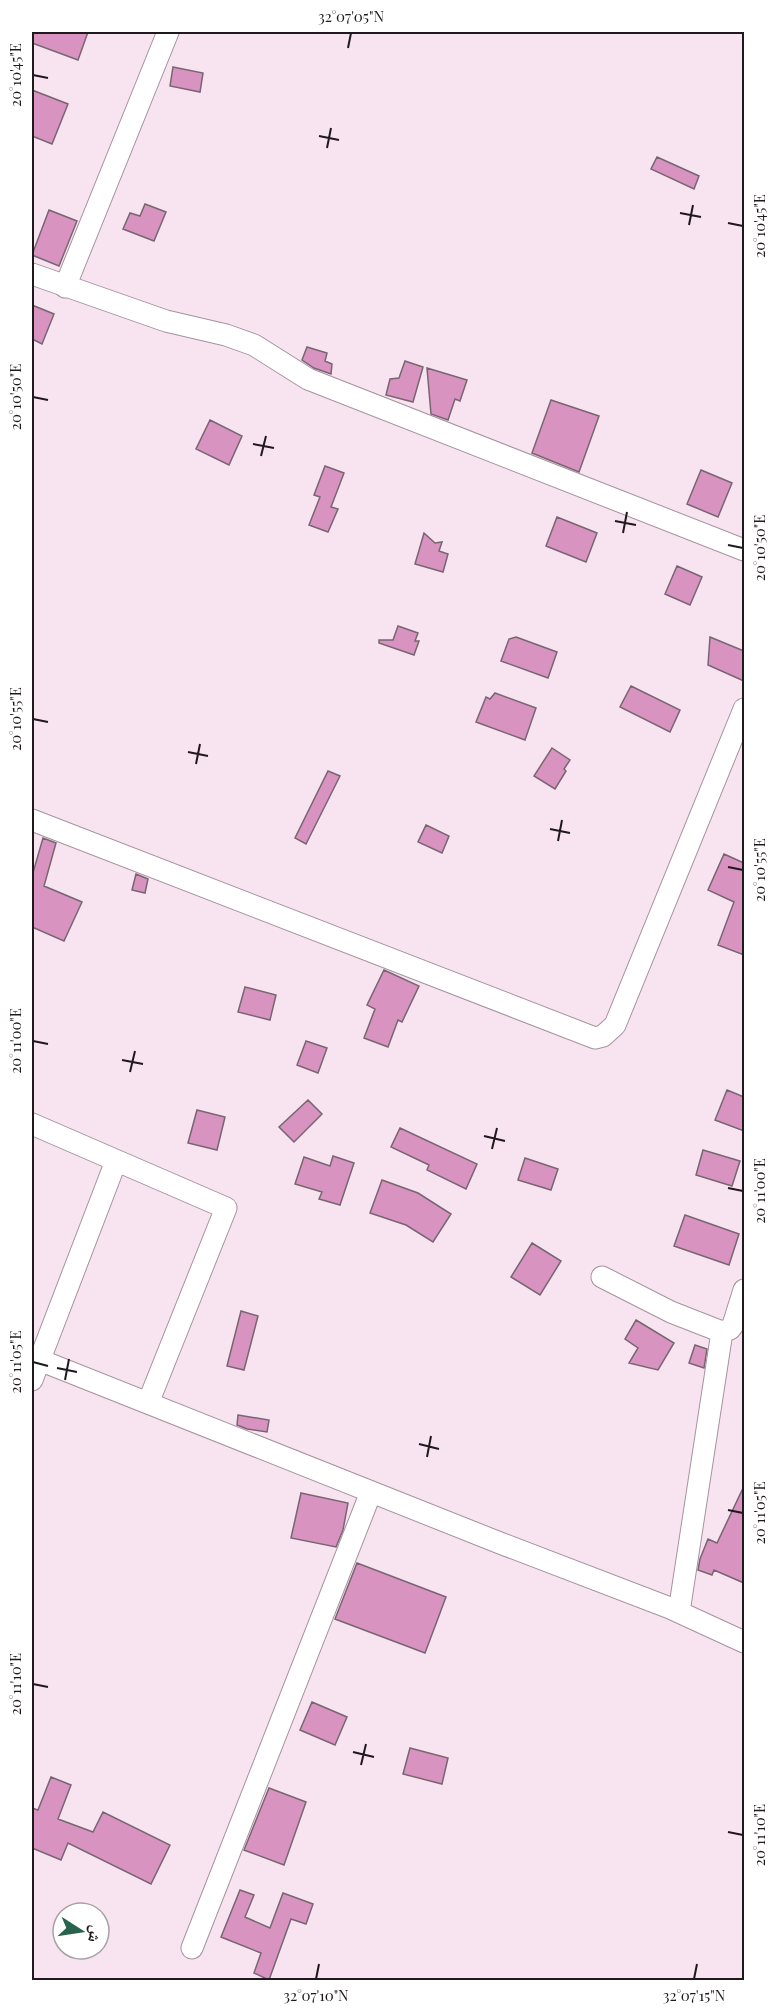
<svg xmlns="http://www.w3.org/2000/svg" width="776" height="2012" font-family="'Playfair Display','Noto Naskh Arabic',serif">
<style>
.building{fill:#d893c0;stroke:#776671;stroke-width:1.5}
.lines{fill:none;stroke-linecap:round;stroke-linejoin:round}
.minor-casing{stroke:#a5939e;stroke-width:23}
.minor{stroke:#fff;stroke-width:21}
.ticks{fill:none;stroke:#1f181c;stroke-width:2}
.neatline{fill:none;stroke:#1f181c;stroke-width:2}
.ticks-label{font-size:15px;text-anchor:middle;fill:#1f181c}
</style>
<rect width="100%" height="100%" fill="#f8e4f0"/>
<path class="building" d="M32,32H88L78,60L32,43Z
M173,67L203,73L200,92L170,86Z
M32,90L68,104L52,144L32,136Z
M657,157L699,176L694,189L651,169Z
M145,204L166,212L154,241L123,229L130,213L140,216Z
M49,210L77,221L59,266L32,255Z
M32,305L54,314L42,344L32,339Z
M307,347L327,353L325,361L332,364L331,374L314,368L302,360Z
M405,361L423,367L413,402L386,395L390,379L399,378Z
M427,368L467,380L460,401L455,399L448,420L431,414Z
M551,400L599,416L579,472L532,453Z
M210,420L242,436L229,465L196,449Z
M325,466L344,473L331,507L338,509L328,532L309,525L320,497L314,495Z
M701,470L732,483L718,517L687,504Z
M557,517L597,533L586,562L546,546Z
M424,533L435,543L442,542L439,551L448,554L443,572L415,564Z
M677,566L702,577L690,605L665,594Z
M398,626L418,633L415,641H419L414,655L379,643V640H393Z
M516,637L557,652L548,678L501,661L509,639Z
M710,637L744,651V681L708,665Z
M631,686L680,710L670,732L620,707Z
M495,693L536,708L525,740L476,722L486,697L490,699Z
M552,748L570,760L564,769L566,771L555,789L534,776Z
M328,771L340,776L306,844L295,838Z
M426,825L449,836L442,853L418,842Z
M43,838L56,843L44,886L82,902L64,941L32,927V876Z
M724,854L744,863V955L718,945L734,902L708,890Z
M136,874L148,879L145,893L132,890Z
M384,970L419,986L402,1022L398,1020L388,1047L364,1038L375,1009L367,1005Z
M245,987L276,995L270,1020L238,1012Z
M306,1041L327,1048L318,1073L297,1065Z
M727,1090L744,1097V1131L715,1120Z
M308,1100L322,1114L294,1142L279,1127Z
M197,1110L225,1117L217,1150L188,1143Z
M400,1128L477,1164L466,1189L427,1170L429,1165L391,1147Z
M703,1150L740,1161L732,1186L696,1175Z
M333,1156L354,1163L340,1205L319,1199L322,1192L295,1184L304,1157L330,1166Z
M525,1158L558,1169L551,1190L518,1180Z
M382,1180L418,1193L451,1214L433,1242L406,1225L370,1213Z
M685,1215L739,1234L729,1265L674,1246Z
M532,1243L561,1261L540,1295L511,1277Z
M241,1311L258,1316L244,1370L227,1366Z
M636,1320L674,1343L658,1370L629,1363L638,1348L625,1339Z
M695,1345L707,1349L704,1368L689,1363Z
M238,1415L269,1420L267,1432L247,1429L237,1425Z
M744,1486V1583L714,1570L712,1575L698,1570L700,1559L708,1539L717,1543Z
M301,1493L348,1503L343,1530L336,1547L291,1538Z
M357,1563L446,1597L425,1653L335,1619Z
M312,1702L347,1717L335,1745L300,1730Z
M410,1748L448,1758L442,1784L403,1774Z
M51,1777L71,1785L58,1819L93,1832L103,1812L170,1845L151,1884L68,1843L61,1860L32,1848V1808L38,1810Z
M269,1788L306,1802L284,1865L244,1850Z
M240,1890L254,1895L245,1917L270,1928L283,1893L313,1904L306,1924L291,1919L269,1980L254,1973L261,1953L221,1937Z"/>
<g class="lines">
<g class="minor-casing">
<path id="minor" d="M32,274L166,321L226,335L254,345L308,379L744,550
M65,287L168,32
M32,820L595,1038L603,1036L615,1025L744,709
M32,1124L226,1208L148,1403
M602,1277L671,1312L722,1332L730,1329L733,1325L744,1290
M32,1357L500,1543L670,1608L744,1642
M32,1380L116,1161
M679,1612L722,1332
M192,1948L371,1492"/>
</g>
<use href="#minor" class="minor"/>
</g>
<path class="ticks" d="M348,48L351,33M33,75L48,78M319,136L339,140M327,148L331,128M680,213L701,217M728,223L743,226M689,225L693,205M33,397L48,400M253,444L274,448M261,456L266,436M615,521L636,525M623,533L627,512M728,545L743,548M33,719L48,722M188,752L208,756M196,764L200,744M550,829L570,833M558,841L562,820M728,867L743,870M33,1041L48,1044M122,1060L143,1064M130,1072L135,1051M484,1136L505,1141M492,1149L497,1128M728,1188L743,1191M33,1362L48,1366M57,1368L77,1372M65,1380L69,1359M419,1444L439,1449M427,1457L431,1436M728,1510L743,1513M33,1684L48,1687M353,1752L374,1757M361,1765L366,1744M728,1832L743,1835M316,1979L319,1964M694,1979L697,1964"/>
<rect width="776" height="2012" fill="none" stroke="#ffffff" stroke-width="66"/>
<g transform="translate(81 1931) rotate(102)"><circle r="28" fill="#ffffff" stroke="#a5a3a4" stroke-width="1.5"/>
<path d="M0-4.5L10 22L0 15L-10 22Z" fill="#29634c"/>
<text y="-9" font-size="16" font-weight="bold" text-anchor="middle" fill="#1f181c">ش</text>
</g>
<rect x="33" y="33" width="710" height="1946" class="neatline"/>
<g class="ticks-label">
<text x="351" y="22">32°07'05"N</text>
<text transform="translate(16 75) rotate(-90)" y="5">20°10'45"E</text>
<text transform="translate(760 226) rotate(-90)" y="5">20°10'45"E</text>
<text transform="translate(16 397) rotate(-90)" y="5">20°10'50"E</text>
<text transform="translate(760 548) rotate(-90)" y="5">20°10'50"E</text>
<text transform="translate(16 719) rotate(-90)" y="5">20°10'55"E</text>
<text transform="translate(760 870) rotate(-90)" y="5">20°10'55"E</text>
<text transform="translate(16 1041) rotate(-90)" y="5">20°11'00"E</text>
<text transform="translate(760 1191) rotate(-90)" y="5">20°11'00"E</text>
<text transform="translate(16 1362) rotate(-90)" y="5">20°11'05"E</text>
<text transform="translate(760 1513) rotate(-90)" y="5">20°11'05"E</text>
<text transform="translate(16 1684) rotate(-90)" y="5">20°11'10"E</text>
<text transform="translate(760 1835) rotate(-90)" y="5">20°11'10"E</text>
<text x="316" y="2001">32°07'10"N</text>
<text x="694" y="2001">32°07'15"N</text>
</g>
</svg>
